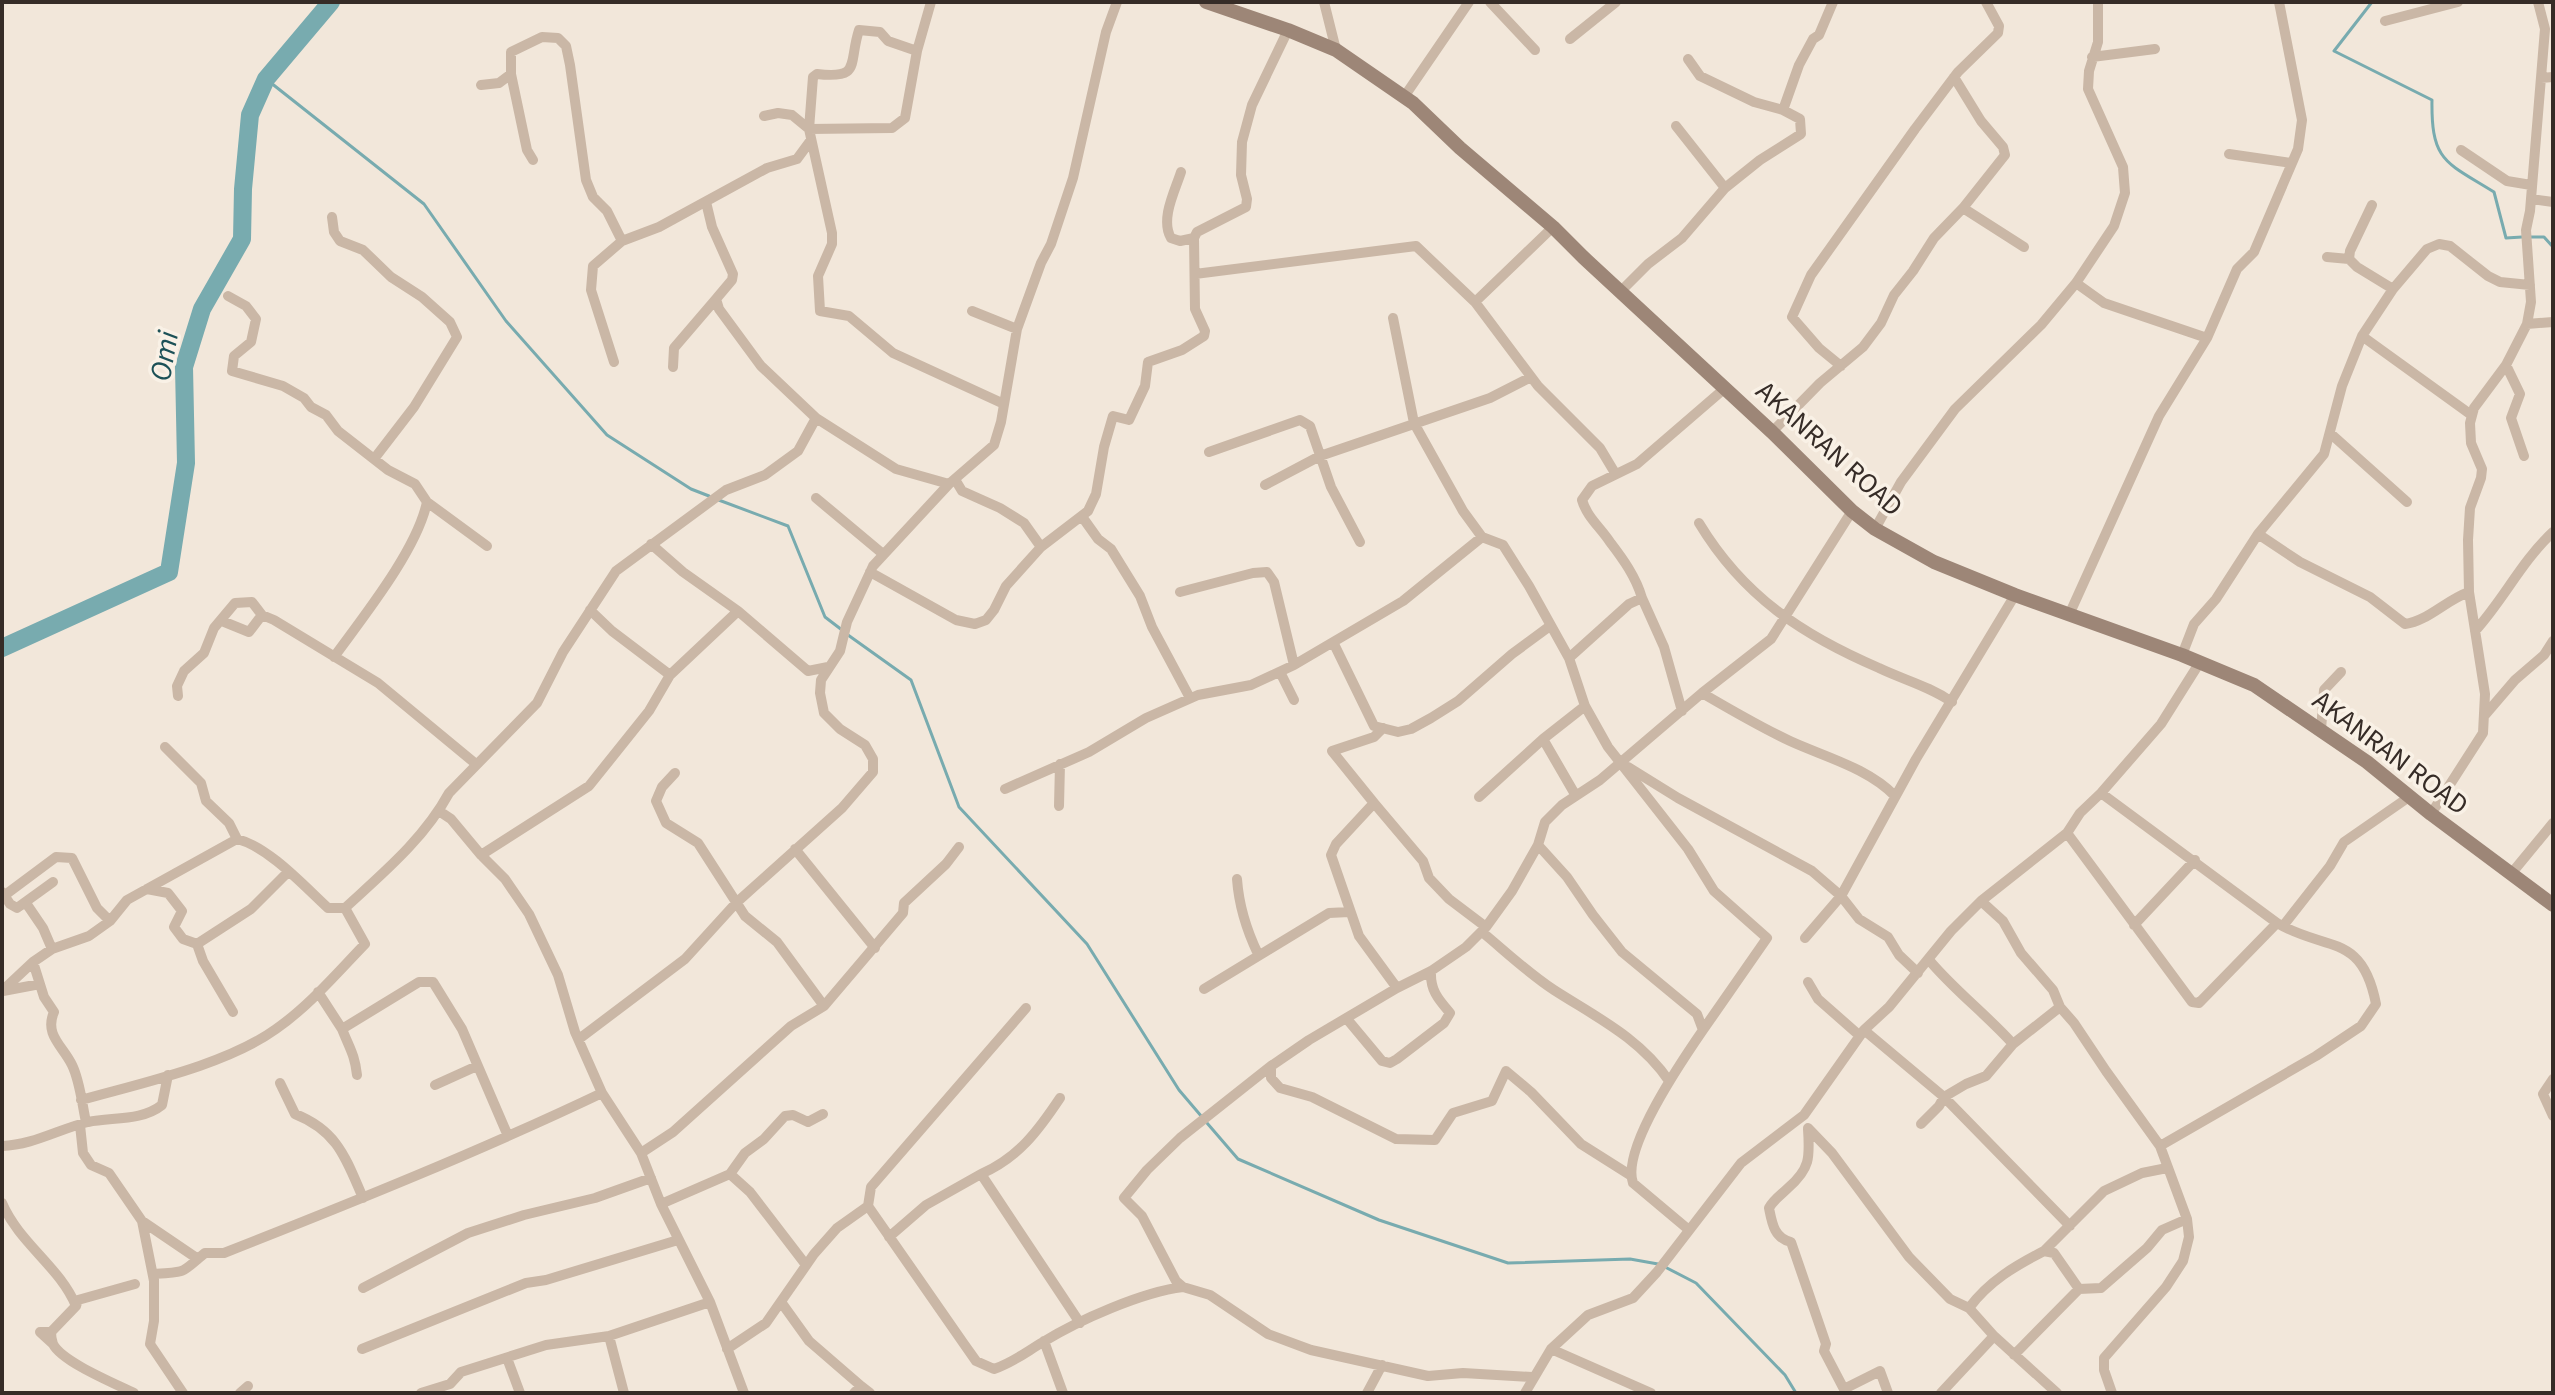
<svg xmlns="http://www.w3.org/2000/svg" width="2555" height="1395" font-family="'Source Sans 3',sans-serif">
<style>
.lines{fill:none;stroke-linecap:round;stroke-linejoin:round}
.stream{stroke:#78abaf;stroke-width:3}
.river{stroke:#78abaf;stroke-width:18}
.street{stroke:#cab7a6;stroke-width:10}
.secondary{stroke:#9d8677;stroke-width:14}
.labels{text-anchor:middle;stroke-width:7;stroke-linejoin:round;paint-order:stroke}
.street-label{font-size:28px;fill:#362c27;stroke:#f9f1e6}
.water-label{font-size:30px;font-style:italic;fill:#1c5157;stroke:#f9f1e6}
</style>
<rect width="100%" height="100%" fill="#f2e7da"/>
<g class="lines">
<path class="stream" d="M2372,2L2334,51L2432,100C2431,162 2446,162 2494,192L2506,238L2522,237
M266,79L424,204L506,321L607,435L691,489L709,496
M2530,237H2544L2553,247
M716,499L788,526L825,617L842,630
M848,635L911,680L959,807L1087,944L1179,1090L1202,1117
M1207,1123L1238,1159L1379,1220L1508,1263L1630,1259L1658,1264
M1665,1267L1696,1283L1785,1375L1796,1393"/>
<path class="river" d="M2,648L169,572L186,463L184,367L202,309L242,239L243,189L250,115L266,79L331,2"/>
<path class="street" d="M1324,2L1336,50
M1490,2L1535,50
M2385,21L2458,2
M1570,39L1616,2
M917,51L888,41L880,32L859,30C848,64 862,79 817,74L813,77L809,129L892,128L905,118L917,51L931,2
M2092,57L2155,49
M1688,59L1700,76L1754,102L1783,110
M2541,78L2553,77
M481,85L499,83L511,74
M1404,97L1469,2
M764,116L778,113L792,115L809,129L832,233V244L818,276L820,311L849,316L893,353L1004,404
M1676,126L1725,188
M2461,150L2507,181L2531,185
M2229,154L2291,163
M533,160L527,150L511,74V52L542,37L558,38L566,46L570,65L586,180L593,197L607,211L622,241
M1181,172C1175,191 1160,219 1171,238L1180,241L1194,238
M2531,199L2553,202
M706,202L712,227L733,274L732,280L716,299L719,309L761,366L816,418L896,469L949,484
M2372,205L2350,251L2349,259L2357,267L2393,289
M1963,208L2024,247
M332,217L334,232L340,241L363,250L391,277L422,297L450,322L457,337L414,407L374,459
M2327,257L2349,259
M1195,274L1416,246L1475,302L1538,386L1600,448L1615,473
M2076,283L2104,303L2207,338
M1620,292L1648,264L1682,238L1725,188L1760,160L1801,134L1800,119L1783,110L1799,65L1813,39L1819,35L1833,2
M228,296L246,306L256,319L251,342L234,356L232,371L283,386L304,398L311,407L326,415L338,431L388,470L415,484L427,502L487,546
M1475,302L1553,227
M972,311L1017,329
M1393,318L1414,423L1463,511L1482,537L1503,545L1529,586L1569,658L1585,706L1608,747L1688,849L1714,891L1767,938L1703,1030
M2527,324L2553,322
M2362,336L2470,414
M614,362L591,290L593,266L622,241L659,227L767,168L797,159L811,140
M2506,365L2520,394L2511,418L2524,456
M1841,366L1819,348L1792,317L1811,275L1915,129L1958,72L1998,33L1999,26L1986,2
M673,367L674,348L716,299
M1772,432L1820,383L1863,347L1881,323L1894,295L1913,271L1934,238L1963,208L2005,155L2003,147L1981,121L1954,77
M2331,434L2407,502
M1209,452L1300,420L1310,426L1331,487L1360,542
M956,481L962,491L1000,508L1024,523L1041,547
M1265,485L1320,456L1490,398L1531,377
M816,498L883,554
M1083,518L1098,539L1111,549L1140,596L1152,627L1190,698
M1699,523C1743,596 1802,635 1879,668C1904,680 1929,686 1952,702
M1875,529L1901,482L1955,409L2041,325L2076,283L2114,226L2125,193L2123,167L2088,89L2089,71L2098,42V2
M2258,534L2300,562L2370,597L2405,624C2428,621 2446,600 2469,592
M651,544L683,572L738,611L808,671L828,667
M870,572L956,620L975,624L986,620L994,610L1006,586L1041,547L1088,511L1096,494L1104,447L1113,416L1129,420L1145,386L1148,362L1182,350L1204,336L1205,331L1195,309L1194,238L1197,232L1246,207L1247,199L1241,175L1242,142L1252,105L1288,30
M1180,592L1253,573L1267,572L1274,582L1294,665
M1642,598L1664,647L1682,711
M590,610L612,631L670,675L738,611
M2069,615L2159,416L2207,338L2237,269L2254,252L2298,149L2302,120L2279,2
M222,621L249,632L262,615L274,620L378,683L476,764
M2475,631C2504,599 2521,562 2553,532
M1334,644L1374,726L1398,732L1411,729L1431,718L1458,701L1512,654L1550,626
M2182,655L2194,624L2216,599L2258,534L2324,454L2342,386L2362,336L2393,289L2427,249L2439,244L2450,246L2488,276L2500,282L2530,285
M334,657C363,617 417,550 427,502
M1569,658L1629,604L1642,598C1636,577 1623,559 1610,542C1600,527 1587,517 1582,500L1592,486L1637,464L1724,389
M1280,672L1294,700
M1702,693C1731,710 1760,727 1790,741C1825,757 1868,768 1895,796
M178,696L177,686L184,671L204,653L214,628L235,603L252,602L262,615
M2485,715L2515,680L2544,655L2553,641
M1383,728L1374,737L1332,751L1374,803L1336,844L1331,855L1359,936L1397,988
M2321,730L2324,690L2341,672
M1543,739L1576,796
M165,747L201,783L206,801L229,823L237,839
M1628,767L1678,798L1812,871L1841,896L1859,919L1888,937L1899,955L1918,973
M675,773L662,787L656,801L666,823L698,843L745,916L777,942L824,1006
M1005,789L1089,752L1146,718L1198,695L1251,685L1294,665L1403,601L1482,537
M2101,793L2277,923C2326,952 2362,932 2376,1004L2361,1026L2316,1056L2160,1146
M1479,797L1543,739L1585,706
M1374,803L1423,861L1429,878L1449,899L1486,927
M1059,806L1060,764
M439,811L451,819L481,855L505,879L529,914L558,975L575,1032L602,1093L641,1153L661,1204L710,1302L744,1393
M2431,814L2483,733L2485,694L2469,592L2468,540L2470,508L2481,478L2482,469L2471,443L2470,423L2474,408L2506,365L2527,324L2531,302L2526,230L2530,211L2545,29L2538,2
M2067,833L2192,1002L2199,1003L2277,923
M1538,845L1567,877L1593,915L1622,952L1697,1014L1703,1030C1683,1059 1621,1149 1633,1183L1689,1230
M795,849L875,948
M481,855L589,786L649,711L670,675
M2511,874L2553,823
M1237,879C1239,907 1246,929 1258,954
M147,889L168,893L182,911L174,927L183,939L197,944L203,961L233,1012
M2,892L10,904L17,908L53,882
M5,895L56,857L72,858L97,908L110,921
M1981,901L2003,921L2021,953L2053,990L2060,1007L2074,1023L2106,1071L2160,1146L2187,1219L2189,1237L2183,1261L2166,1287L2104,1358V1370L2112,1393
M26,903L43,928L52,949
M2134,925L2195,860
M2283,926L2330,866L2344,842L2409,797
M1482,932C1505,951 1528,973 1554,990C1596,1017 1640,1038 1669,1081
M1805,938L1841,896L1916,759L2015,595
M197,944L251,909L288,872
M1929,960C1955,991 1986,1014 2013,1044
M33,962L44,997L54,1012C44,1035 63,1046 72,1065C80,1081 82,1104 86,1122
M1808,982L1818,999L1860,1036
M1204,989L1329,913L1349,912
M2,991L33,962L52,949L89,936L110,921L127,900L237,839C269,847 304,886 328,908H345C383,873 424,839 449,793L537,703L563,652L616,571L726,490L765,475L798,451L816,418
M3,991L40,984
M318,992L342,1029L419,982H433L462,1029L508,1136
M1347,1019L1382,1061L1390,1063L1397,1059L1444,1023L1450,1013C1438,999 1430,990 1431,971
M342,1029C349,1047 355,1055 357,1075
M1864,1030L1944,1097L2070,1226
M579,1039L685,959L736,903L842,808L873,772V759L865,745L840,729L824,713L820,693L821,680L840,651L847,622L873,566L949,484L994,445L1001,422L1017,329L1041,263L1051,244L1073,178L1106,32L1117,2
M1271,1066V1078L1280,1088L1312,1097L1396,1139L1435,1140L1453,1113L1492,1101L1506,1071L1531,1092L1581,1144L1630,1175
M2553,1079L2543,1094L2553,1116
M280,1083L295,1114C338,1131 346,1159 363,1198
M435,1085L477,1066
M81,1100C141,1083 226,1065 276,1029C309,1006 337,973 365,944L345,908
M1921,1124L1939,1106L1944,1097L1966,1084L1986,1076L2013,1044L2060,1007
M80,1125L83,1153L91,1165L109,1173L142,1221L154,1281V1321L150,1344L183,1393
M1808,1128L1832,1153L1909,1257L1950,1299L1969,1308L1994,1336L2057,1393
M1808,1129C1810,1158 1810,1169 1788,1188C1781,1195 1774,1199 1769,1208C1772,1223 1774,1238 1791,1242L1826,1344L1824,1351L1846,1393
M2,1146C33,1145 59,1129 88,1122C113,1117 142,1121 162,1105L168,1075
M641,1153L673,1132L791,1026L824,1006L903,913L904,903L946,864L959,847
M2167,1168L2142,1173L2104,1191L2044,1251L2054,1253L2079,1289L2101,1288L2147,1248L2162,1230L2187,1219
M730,1174L750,1192L806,1265
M981,1174C1018,1158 1038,1131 1060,1098
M2,1203C19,1243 60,1267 76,1306L51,1332C51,1335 52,1341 53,1344C62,1362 116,1384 134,1393
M661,1204L730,1174L745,1153L764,1139L785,1116L793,1115L808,1122L823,1114
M868,1206L964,1344L976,1361L994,1369C1014,1362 1026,1352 1043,1342C1079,1320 1142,1292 1183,1287
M142,1221L198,1259
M889,1237L926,1205L981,1174L1080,1323
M154,1281V1274C189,1272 180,1273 205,1253H224C351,1203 478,1152 602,1093
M363,1288L468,1233L524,1215L595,1198L651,1178
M781,1302L809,1341L861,1386
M76,1306L78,1300L135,1284
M1969,1308C1989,1281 2015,1266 2044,1251
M51,1332H40L52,1343
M609,1336L624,1393
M1044,1341L1063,1393
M362,1349L526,1283L546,1280L678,1240
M727,1349L766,1323L814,1254L837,1228L868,1206L871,1187L1026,1008
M1551,1349L1651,1393
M2014,1355L2079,1289
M507,1358L520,1393
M1532,1377L1463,1373L1428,1376L1311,1350L1268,1334L1210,1295L1183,1287L1176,1281L1142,1216L1124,1198L1147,1170L1180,1138L1271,1066L1309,1040L1397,988L1431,971L1466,947L1486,927L1512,891L1538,845L1545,822L1562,805L1600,780L1702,693L1771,639L1852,511
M1844,1389L1880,1371L1888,1393
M240,1393L248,1386
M421,1393L450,1384L461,1372L546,1345L609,1336L710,1302
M854,1393L861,1386L870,1393
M1367,1393L1382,1365
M1525,1393L1551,1349L1588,1315L1633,1298L1657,1272L1741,1163L1804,1115L1864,1030L1889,1007L1951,931L1981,901L2067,833L2080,813L2101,793L2161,724L2200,662
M1941,1393L1994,1336"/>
<path class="secondary" d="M1206,2L1288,30L1336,50L1413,103L1460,148L1553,227L1583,257L1772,432L1852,511L1875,529L1934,562L2015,595L2182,655L2254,685L2367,762L2431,814L2553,905"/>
</g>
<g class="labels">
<g class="street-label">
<text transform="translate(1830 448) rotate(42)" y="10">AKANRAN ROAD</text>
<text transform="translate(2391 752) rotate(37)" y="10">AKANRAN ROAD</text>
</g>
<g class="water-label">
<text transform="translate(164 356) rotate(-80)" y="10">Omi</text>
</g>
</g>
<rect width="2555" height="1395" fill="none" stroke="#362c27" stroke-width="8"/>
</svg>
